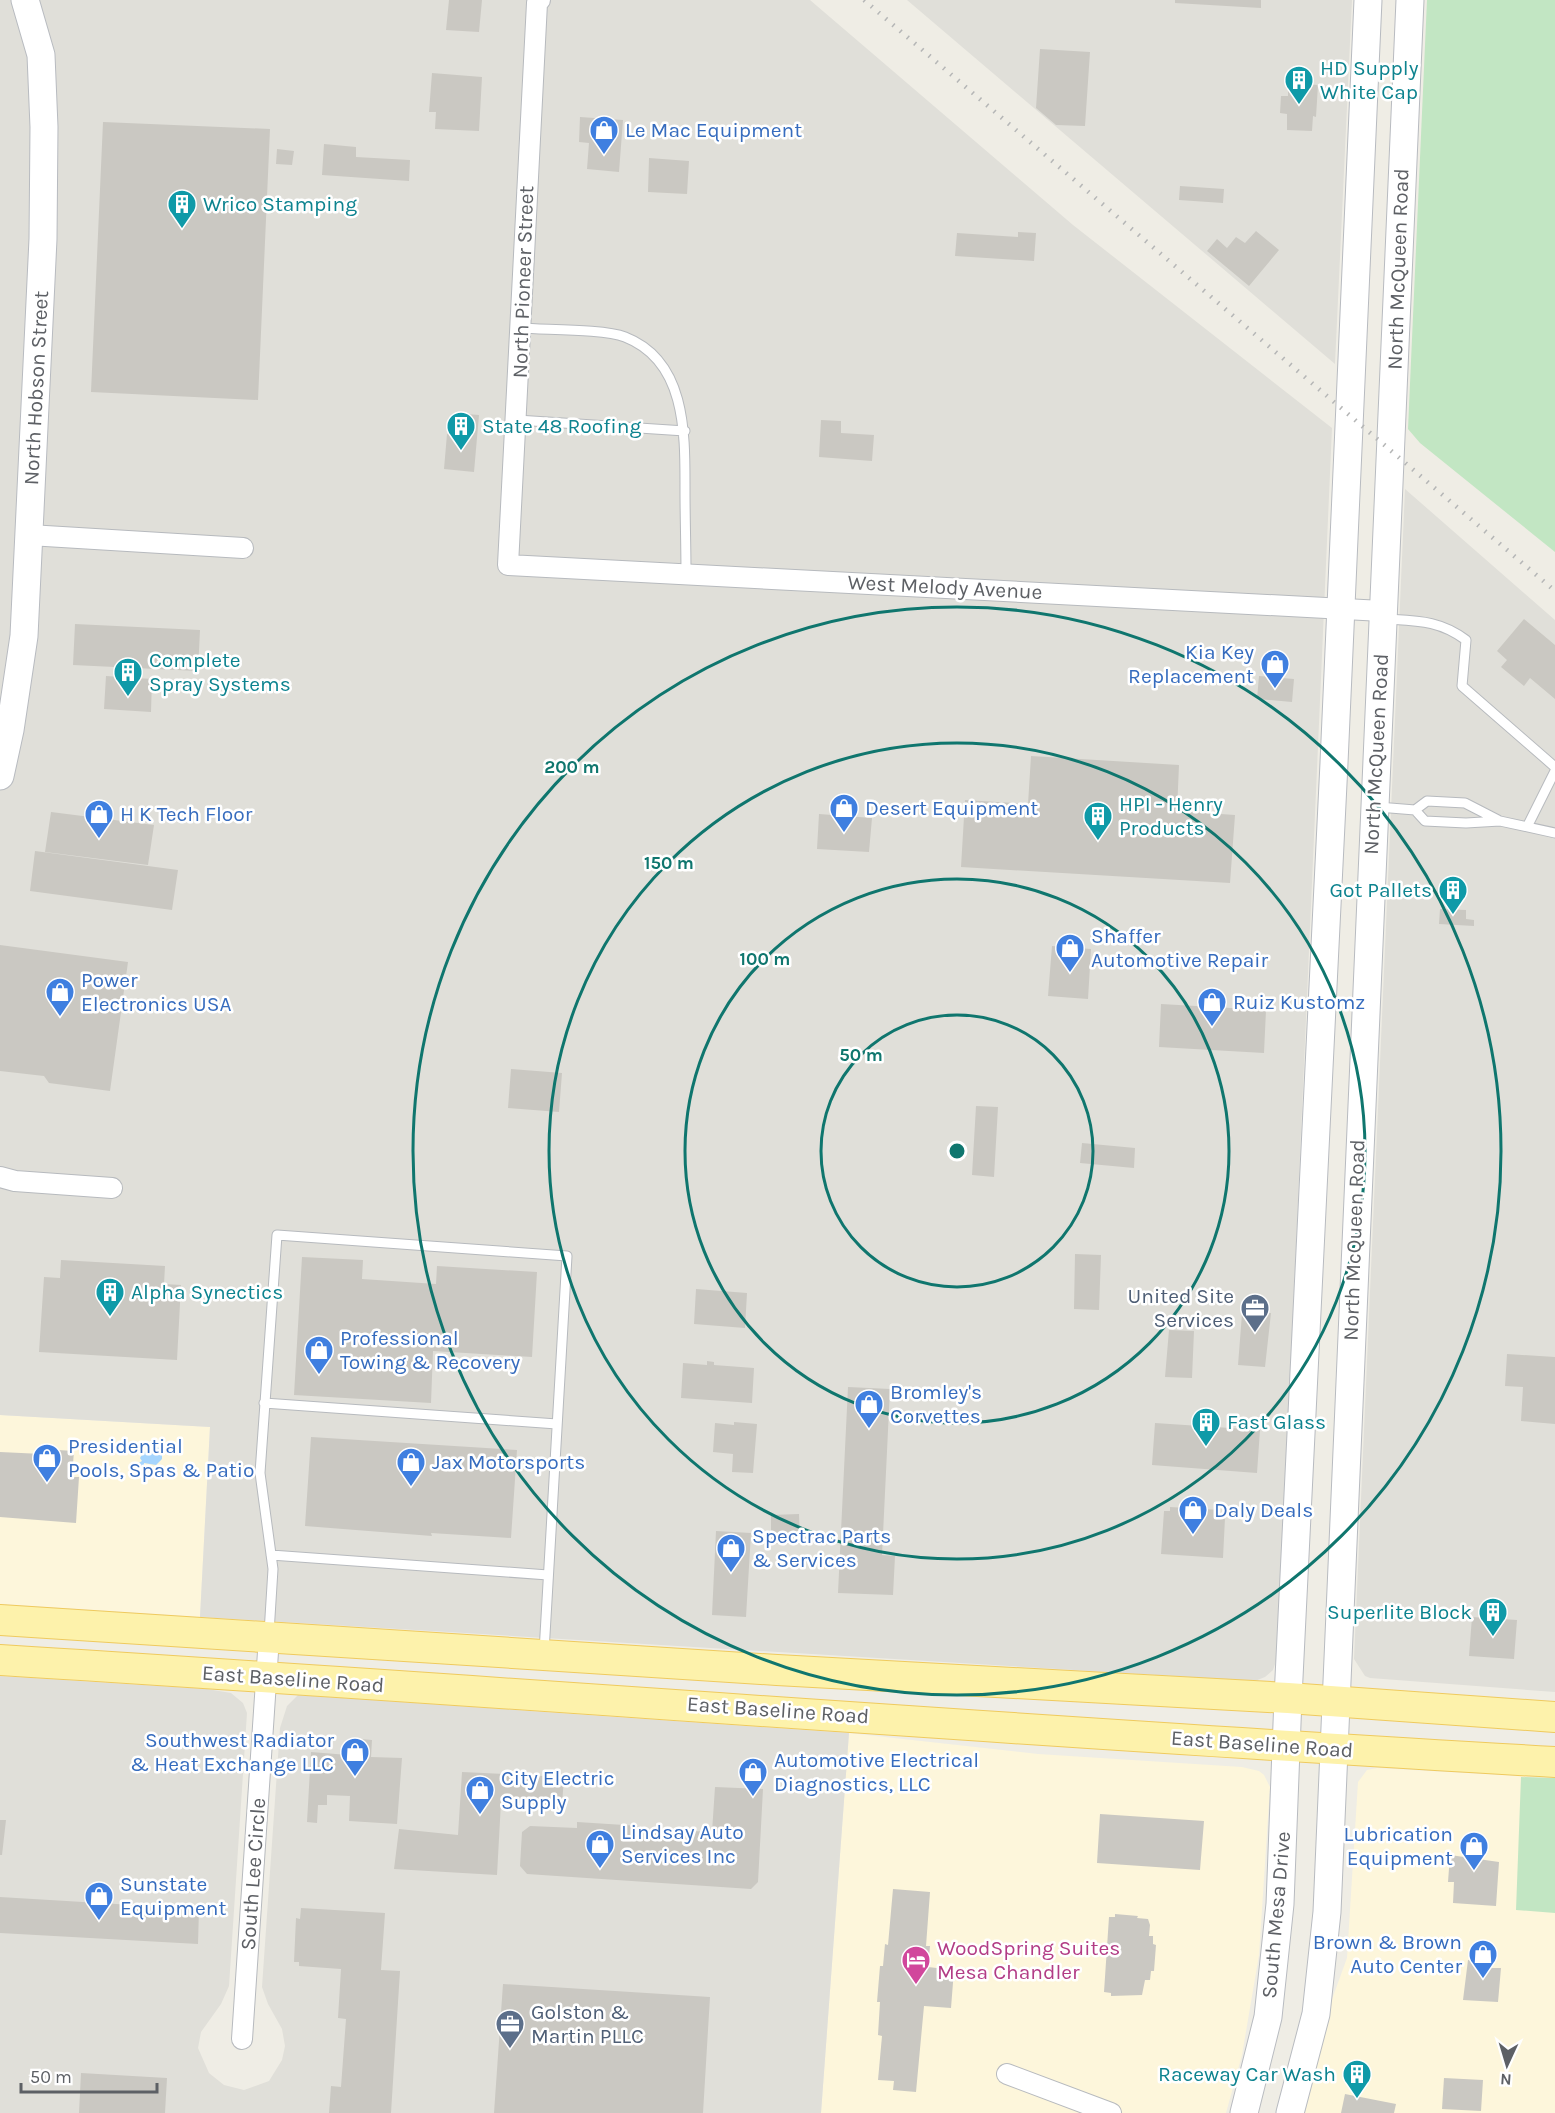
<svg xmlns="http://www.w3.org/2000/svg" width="1555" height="2113" font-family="Karla,sans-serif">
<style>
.commercial{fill:#fdf6db}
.industrial{fill:#e0dfd9}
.green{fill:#c2e6c3}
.water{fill:#a6d5fd}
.building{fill:#cac8c2}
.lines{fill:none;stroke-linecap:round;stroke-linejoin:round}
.lane-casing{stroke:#b7babe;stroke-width:11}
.street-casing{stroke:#b7babe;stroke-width:22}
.secondary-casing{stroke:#b8bbc0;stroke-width:29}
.primary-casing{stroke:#efca5e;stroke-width:32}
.lane{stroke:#fff;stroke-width:9}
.street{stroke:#fff;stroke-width:20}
.secondary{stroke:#fff;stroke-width:27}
.primary{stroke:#fdf2ab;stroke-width:30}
.rail{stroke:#b5b6b6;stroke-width:4.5;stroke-dasharray:1.5 8;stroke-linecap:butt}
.ring{fill:none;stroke:#0f766e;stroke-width:3}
.labels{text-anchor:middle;stroke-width:5;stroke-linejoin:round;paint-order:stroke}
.culture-label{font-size:21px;fill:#0d838f;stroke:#fff;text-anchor:start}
.shop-label{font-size:21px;fill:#366cbe;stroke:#fff;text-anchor:start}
.street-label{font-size:21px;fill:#5d6065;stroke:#fff}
.service-label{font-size:21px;fill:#4e5e75;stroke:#fff;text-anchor:end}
.hotel-label{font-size:21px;fill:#b23c85;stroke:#fff;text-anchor:start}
.centre{fill:#0f766e;stroke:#fff;stroke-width:3}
.ring-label{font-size:18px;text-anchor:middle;font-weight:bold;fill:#0f766e;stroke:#fff;stroke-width:5;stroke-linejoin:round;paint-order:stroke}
</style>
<rect width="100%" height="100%" fill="#efede5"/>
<path class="commercial" d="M0,1415L210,1427L200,1617L0,1604Z
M849,1733L1038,1754L1242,1767L1259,1771L1264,1775L1270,1787L1259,1955L1242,2055L1226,2113H821Z
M1377,1768L1555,1778V2113H1305L1331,2002L1347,1958L1358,1782L1367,1770Z"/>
<path class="industrial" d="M0,0H810L1073,225L1332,428L1278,1655L1273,1670L1265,1677L1255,1681L200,1617L210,1427L0,1415Z
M907,0H1352L1335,364Z
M1405,489L1555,620V1692L1370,1678L1365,1676L1354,1659Z
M0,1676L207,1689L231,1693L243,1703L247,1713L229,1986L221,2004L201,2032L198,2048L209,2073L224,2085L244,2090L269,2081L282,2060L285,2046L282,2029L268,2004L262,1987L280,1728L287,1706L298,1695L849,1733L821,2113H0Z"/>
<path class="green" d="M1427,0H1555V552L1420,443L1408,429Z
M1521,1777L1555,1778V1913L1516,1910Z"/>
<path class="water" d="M152,1444L162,1450V1459L156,1465L144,1463V1470L138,1475L132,1467L142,1461L140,1458L144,1451L147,1453Z"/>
<path class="building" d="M449,0H482L479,32L446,30Z
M1175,0H1261V8L1175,3Z
M1040,49L1090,52L1085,126L1056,125L1036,108Z
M432,73L482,77L479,131L435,129L436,112H429Z
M1294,83L1318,85L1316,117L1313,116L1312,131L1287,130V114L1280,113L1281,96H1288V87H1294Z
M580,117L623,120L619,172L587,169L589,143L579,142Z
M103,122L270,129L258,400L91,392Z
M324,144L356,147V157L410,160L409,181L322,175Z
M277,149L294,151L292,165L276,164Z
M649,158L689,161L687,194L648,192Z
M1180,186L1224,189L1223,203L1179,200Z
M1256,231L1279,250L1249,286L1207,251L1217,239L1227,248L1236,237L1245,243Z
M1018,232L1036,233L1034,261L955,256L957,233L1018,237Z
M454,413L479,415L474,472L444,469L447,434L456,435L457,427L447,425L448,418L454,419Z
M821,420L841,421V433L874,435L872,461L819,457Z
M1524,619L1555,645V699L1530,678L1524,686L1501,667L1507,660L1497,651Z
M75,624L200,630L198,671L73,665Z
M106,676L152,679L151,712L104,709Z
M1259,676L1294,679L1292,702L1257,699Z
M1031,756L1179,765L1177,811L1235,815L1230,883L961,867L965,800L1028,804Z
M51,812L154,825L148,865L45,852Z
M819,814L872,818L869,852L817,849Z
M35,851L178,870L172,910L30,891Z
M1440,909L1466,910V919L1474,920V926L1439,924Z
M0,945L128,962L110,1091L49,1083L44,1076L0,1071Z
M1052,946L1091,949L1088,999L1048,996Z
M1161,1004L1266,1010L1264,1053L1159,1047Z
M511,1069L562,1073L559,1112L508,1108Z
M976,1106L998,1107L994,1177L972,1175Z
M1082,1143L1135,1148L1134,1168L1080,1163Z
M1075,1254L1101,1255L1099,1310L1074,1309Z
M302,1257L363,1260L362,1279L436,1284L437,1266L537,1272L532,1357L433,1351L431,1403L294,1395Z
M61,1260L165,1266L164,1284L181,1285L177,1360L39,1352L44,1277L60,1278Z
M696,1289L747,1293L745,1328L694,1324Z
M1267,1313H1271L1265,1367L1238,1365L1242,1314L1266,1316Z
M1169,1330L1194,1331L1192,1378L1165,1377Z
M1507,1354L1555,1357V1424L1521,1421L1523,1387L1505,1386Z
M707,1361L714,1362V1365L754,1368L752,1403L681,1398L683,1363L707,1365Z
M848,1387L890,1389L882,1555L895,1556L893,1595L838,1593Z
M734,1422L757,1424L753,1473L732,1472L733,1454L713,1452L715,1423L734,1425Z
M1155,1423L1260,1430L1257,1473L1152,1465Z
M311,1437L517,1450L511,1538L431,1533L432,1536L305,1526Z
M42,1449L74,1451L72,1477H79L76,1523L0,1517V1452L42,1454Z
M1170,1507L1220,1510L1219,1518H1225L1223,1558L1161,1554L1164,1511H1170Z
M799,1514L800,1544H771V1515Z
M716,1531L751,1533L746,1617L712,1615Z
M1472,1617L1517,1620L1514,1659L1469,1656Z
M349,1738L372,1740L371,1757L402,1758L397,1824L349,1821L350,1796L327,1795V1805H318L317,1823L307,1822L311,1752L348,1755Z
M462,1772L564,1777L562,1805L501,1802L497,1875L394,1869L399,1829L458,1835Z
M715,1787L763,1789L758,1882L751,1889L527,1874L520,1866L522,1832L530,1826L577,1828V1822L640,1826V1832L691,1835V1831L712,1832Z
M1100,1814L1204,1821L1200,1870L1097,1863Z
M0,1820H6L2,1855H0Z
M1450,1855L1499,1862L1496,1906L1453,1903L1454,1882H1448Z
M893,1889L930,1892L926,1946H930L928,1967L954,1970L951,2008L924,2006L916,2092L893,2090L894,2081L878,2080L882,2036L878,2035L880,2002H877L880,1966H883L885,1944L888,1945Z
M0,1897L199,1909L198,1944L0,1933Z
M301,1908L385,1913L381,1970L400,1971L391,2113H329L331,2086L341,2087L346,2019L338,2018L341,1969L299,1966V1962H294L296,1918L300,1919Z
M1115,1914L1138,1916L1137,1918L1148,1919L1150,1925L1149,1936H1153V1944L1156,1945L1154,1971H1151L1150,1980H1145L1142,1995L1111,1996V1993L1104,1992L1109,1917H1115Z
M1468,1960L1479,1961V1968H1501L1498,2002L1463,2000Z
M503,1984L710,1997L703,2113H494Z
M81,2073L167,2078L165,2113H79Z
M1444,2078L1483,2080L1481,2111L1442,2109Z
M1345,2094L1396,2104L1394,2113H1341Z"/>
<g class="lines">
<g class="lane-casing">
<path id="lane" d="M521,328C546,330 604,329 625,337C687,361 685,435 685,491C685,518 686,546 686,573
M517,420L685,431
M1385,619C1417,621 1439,620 1466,640L1462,686L1555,767
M1378,807L1415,810L1425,821L1466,823L1500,821L1555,833
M1415,810L1427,801L1465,803L1498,820
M1528,825L1555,771
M264,1403L557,1424
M271,1555L548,1575
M269,1633L273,1569L260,1473L277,1235L567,1256L544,1652"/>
</g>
<g class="street-casing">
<path id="street" d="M540,0L537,3L508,565L1382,611
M29,535L243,548
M0,1177L15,1181L112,1188
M242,2039L269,1637
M1007,2074L1111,2113"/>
</g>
<g class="secondary-casing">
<path id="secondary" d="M0,776L10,730L24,636L43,239L44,127L41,55L25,0
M1244,2113L1268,2017L1280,1904L1288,1698L1334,763L1368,0
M1290,2113L1316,2014L1327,1912L1410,0"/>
</g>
<g class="primary-casing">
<path id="primary" d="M0,1620L777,1670L1288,1698L1555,1717
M0,1660C518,1692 1036,1733 1555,1762"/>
</g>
<use href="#lane" class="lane"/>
<use href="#street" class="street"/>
<use href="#secondary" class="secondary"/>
<use href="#primary" class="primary"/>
<path class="rail" d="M864,0L1555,591"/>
</g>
<g class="ring">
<circle cx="957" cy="1151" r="136"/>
<circle cx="957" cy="1151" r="272"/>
<circle cx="957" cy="1151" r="408"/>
<circle cx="957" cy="1151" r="544"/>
</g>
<defs>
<g id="building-pin" transform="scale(1.5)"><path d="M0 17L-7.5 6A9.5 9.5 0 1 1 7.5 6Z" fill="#0f9aa8" stroke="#fff"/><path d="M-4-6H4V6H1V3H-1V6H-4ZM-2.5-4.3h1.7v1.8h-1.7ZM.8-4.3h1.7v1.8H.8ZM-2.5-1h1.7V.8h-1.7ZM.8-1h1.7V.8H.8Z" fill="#fff"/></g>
<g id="shop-pin" transform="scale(1.5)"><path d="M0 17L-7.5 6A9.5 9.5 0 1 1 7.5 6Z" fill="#3f7fe0" stroke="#fff"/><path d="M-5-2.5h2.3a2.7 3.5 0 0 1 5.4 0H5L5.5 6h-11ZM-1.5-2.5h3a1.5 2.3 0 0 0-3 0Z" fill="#fff"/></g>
<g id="office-pin" transform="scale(1.5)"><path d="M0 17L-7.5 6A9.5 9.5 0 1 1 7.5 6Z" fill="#5c6f8a" stroke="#fff"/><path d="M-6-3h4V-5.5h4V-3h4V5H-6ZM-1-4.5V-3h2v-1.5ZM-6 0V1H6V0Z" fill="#fff"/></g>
<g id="hotel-pin" transform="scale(1.5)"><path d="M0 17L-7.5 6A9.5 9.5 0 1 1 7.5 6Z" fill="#d1479c" stroke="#fff"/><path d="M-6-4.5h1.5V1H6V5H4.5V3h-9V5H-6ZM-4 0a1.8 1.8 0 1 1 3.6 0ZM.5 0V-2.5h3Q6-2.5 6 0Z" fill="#fff"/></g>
</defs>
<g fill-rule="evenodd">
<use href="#building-pin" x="1299" y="80"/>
<use href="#shop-pin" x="604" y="130"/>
<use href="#building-pin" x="182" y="204"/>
<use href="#building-pin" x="461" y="426"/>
<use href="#shop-pin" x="1275" y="664"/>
<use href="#building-pin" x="128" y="672"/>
<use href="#shop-pin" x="844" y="808"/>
<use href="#shop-pin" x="99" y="814"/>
<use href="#building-pin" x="1098" y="816"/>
<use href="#building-pin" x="1453" y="890"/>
<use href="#shop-pin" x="1070" y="948"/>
<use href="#shop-pin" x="60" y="992"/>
<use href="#shop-pin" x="1212" y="1002"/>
<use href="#building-pin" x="110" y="1292"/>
<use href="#office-pin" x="1255" y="1308"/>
<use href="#shop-pin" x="319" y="1350"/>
<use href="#shop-pin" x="869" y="1404"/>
<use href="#building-pin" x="1206" y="1422"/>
<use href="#shop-pin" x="47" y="1458"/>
<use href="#shop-pin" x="411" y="1462"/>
<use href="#shop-pin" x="1193" y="1510"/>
<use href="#shop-pin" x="731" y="1548"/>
<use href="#building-pin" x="1493" y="1612"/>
<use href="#shop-pin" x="355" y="1752"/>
<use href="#shop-pin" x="753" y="1772"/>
<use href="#shop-pin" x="480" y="1790"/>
<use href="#shop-pin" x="600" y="1844"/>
<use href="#shop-pin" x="1474" y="1846"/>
<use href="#shop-pin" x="99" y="1896"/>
<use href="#shop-pin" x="1483" y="1954"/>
<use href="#hotel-pin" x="916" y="1960"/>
<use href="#office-pin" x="510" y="2024"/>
<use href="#building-pin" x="1357" y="2074"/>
</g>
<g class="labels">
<g class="culture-label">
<text x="1320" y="75">HD Supply<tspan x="1320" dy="24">White Cap</tspan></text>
<text x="203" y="211">Wrico Stamping</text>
<text x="482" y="433">State 48 Roofing</text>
<text x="149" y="667">Complete<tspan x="149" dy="24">Spray Systems</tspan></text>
<text x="1119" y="811">HPI - Henry<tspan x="1119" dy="24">Products</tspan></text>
<text x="1432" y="897" text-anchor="end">Got Pallets</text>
<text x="131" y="1299">Alpha Synectics</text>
<text x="1227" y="1429">Fast Glass</text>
<text x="1472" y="1619" text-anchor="end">Superlite Block</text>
<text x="1336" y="2081" text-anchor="end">Raceway Car Wash</text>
</g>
<g class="shop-label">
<text x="625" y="137">Le Mac Equipment</text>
<text x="1254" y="659" text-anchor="end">Kia Key<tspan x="1254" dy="24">Replacement</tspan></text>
<text x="865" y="815">Desert Equipment</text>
<text x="120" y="821">H K Tech Floor</text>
<text x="1091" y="943">Shaffer<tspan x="1091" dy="24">Automotive Repair</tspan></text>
<text x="81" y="987">Power<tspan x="81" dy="24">Electronics USA</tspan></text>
<text x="1233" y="1009">Ruiz Kustomz</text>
<text x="340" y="1345">Professional<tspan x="340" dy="24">Towing &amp; Recovery</tspan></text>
<text x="890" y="1399">Bromley's<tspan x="890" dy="24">Corvettes</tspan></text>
<text x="68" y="1453">Presidential<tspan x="68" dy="24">Pools, Spas &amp; Patio</tspan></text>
<text x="432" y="1469">Jax Motorsports</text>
<text x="1214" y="1517">Daly Deals</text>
<text x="752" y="1543">Spectrac Parts<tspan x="752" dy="24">&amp; Services</tspan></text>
<text x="334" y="1747" text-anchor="end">Southwest Radiator<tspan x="334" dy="24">&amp; Heat Exchange LLC</tspan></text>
<text x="774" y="1767">Automotive Electrical<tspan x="774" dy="24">Diagnostics, LLC</tspan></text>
<text x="501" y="1785">City Electric<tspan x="501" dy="24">Supply</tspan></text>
<text x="621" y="1839">Lindsay Auto<tspan x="621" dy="24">Services Inc</tspan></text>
<text x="1453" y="1841" text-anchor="end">Lubrication<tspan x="1453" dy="24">Equipment</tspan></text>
<text x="120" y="1891">Sunstate<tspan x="120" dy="24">Equipment</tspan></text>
<text x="1462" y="1949" text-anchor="end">Brown &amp; Brown<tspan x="1462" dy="24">Auto Center</tspan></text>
</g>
<g class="street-label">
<text transform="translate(1398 269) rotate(-88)" y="7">North McQueen Road</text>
<text transform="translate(523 282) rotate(-88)" y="7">North Pioneer Street</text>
<text transform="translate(36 388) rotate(-87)" y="7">North Hobson Street</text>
<text transform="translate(945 587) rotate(3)" y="7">West Melody Avenue</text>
<text transform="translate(1376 754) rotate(-87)" y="7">North McQueen Road</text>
<text transform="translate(1354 1240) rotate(-88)" y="7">North McQueen Road</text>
<text transform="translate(293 1679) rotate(4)" y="7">East Baseline Road</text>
<text transform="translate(778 1710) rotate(4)" y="7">East Baseline Road</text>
<text transform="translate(1262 1744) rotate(4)" y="7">East Baseline Road</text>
<text transform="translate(253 1874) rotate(-86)" y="7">South Lee Circle</text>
<text transform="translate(1276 1915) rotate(-85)" y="7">South Mesa Drive</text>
</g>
<g class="service-label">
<text x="1234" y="1303">United Site<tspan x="1234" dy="24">Services</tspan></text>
<text x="531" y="2019" text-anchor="start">Golston &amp;<tspan x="531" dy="24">Martin PLLC</tspan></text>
</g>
<g class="hotel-label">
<text x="937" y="1955">WoodSpring Suites<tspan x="937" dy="24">Mesa Chandler</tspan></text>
</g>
</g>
<circle cx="957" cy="1151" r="9" class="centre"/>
<g class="ring-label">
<text x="572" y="773">200 m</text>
<text x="669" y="869">150 m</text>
<text x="765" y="965">100 m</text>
<text x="861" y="1061">50 m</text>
</g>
<g transform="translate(1507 2065) rotate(184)" stroke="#ffffff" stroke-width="4.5" paint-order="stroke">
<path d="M0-4.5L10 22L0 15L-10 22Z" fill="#5d6065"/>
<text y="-9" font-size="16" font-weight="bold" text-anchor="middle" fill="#5d6065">N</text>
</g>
<path d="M21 2083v9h136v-9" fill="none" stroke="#5d6065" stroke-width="3"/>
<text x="30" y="2083" font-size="18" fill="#5d6065" stroke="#ffffff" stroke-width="4.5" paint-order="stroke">50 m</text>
</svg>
